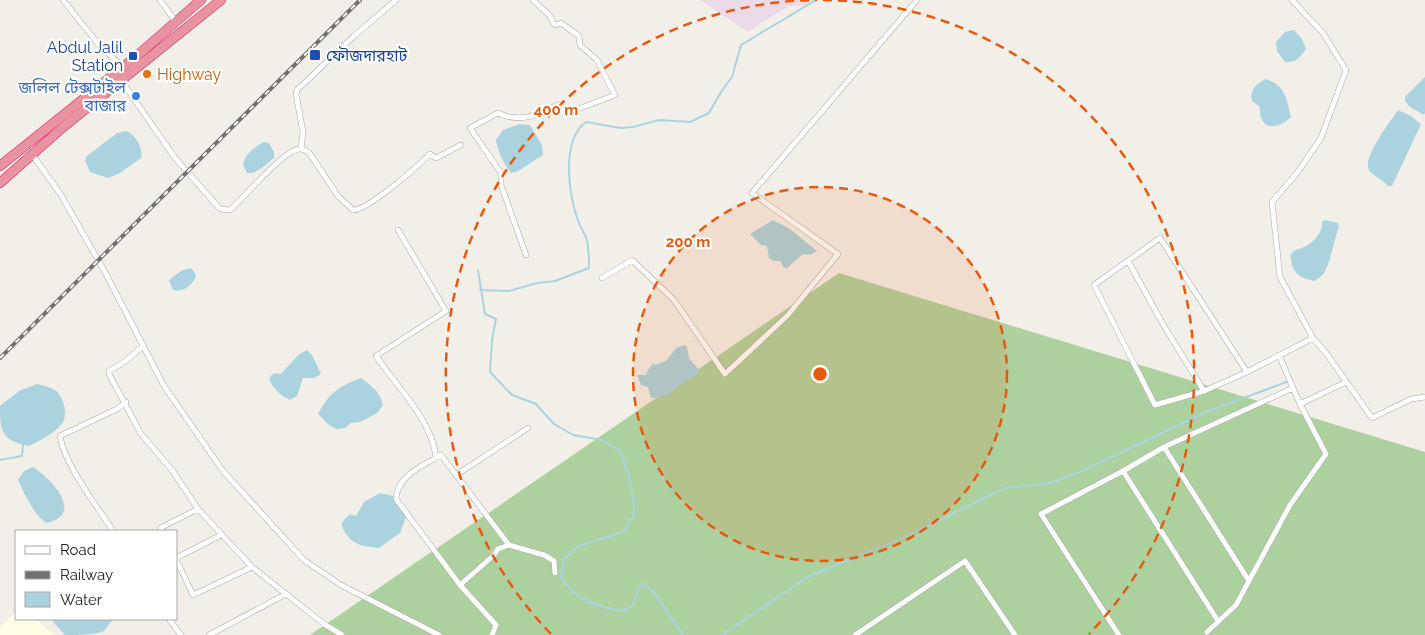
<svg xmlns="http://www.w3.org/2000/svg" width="1425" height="635" font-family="Raleway,'Noto Sans Bengali',sans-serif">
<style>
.industrial{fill:#ebdbe8}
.education{fill:#ffffe5}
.forest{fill:#add19e}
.water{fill:#aad3df}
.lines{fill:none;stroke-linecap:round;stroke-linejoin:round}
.stream{stroke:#aad3df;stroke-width:2}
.street-casing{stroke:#a9a9a9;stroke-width:6}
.highway-casing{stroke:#dc2a67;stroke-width:10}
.street{stroke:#fff;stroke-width:5}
.highway{stroke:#e892a2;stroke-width:9}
.rail-casing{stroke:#707070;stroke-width:4}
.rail{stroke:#fff;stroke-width:2;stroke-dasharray:5.5;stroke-linecap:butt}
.ring{fill:none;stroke:#e8590c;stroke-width:2.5;stroke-dasharray:9 6}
.transit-dot{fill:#1a4fb4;stroke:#fff;stroke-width:2}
.food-dot{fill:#e8710a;stroke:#fff;stroke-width:2}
.shop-dot{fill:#3f7fe0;stroke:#fff;stroke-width:2}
.labels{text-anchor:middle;stroke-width:4.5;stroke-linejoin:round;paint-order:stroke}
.transit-label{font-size:16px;fill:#164399;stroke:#fff;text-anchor:end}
.food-label{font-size:16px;fill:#c56008;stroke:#fff;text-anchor:start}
.shop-label{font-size:16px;fill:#366cbe;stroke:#fff;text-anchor:end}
.centre{fill:#e8590c;stroke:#fff;stroke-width:2.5}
.ring-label{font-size:15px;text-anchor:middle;font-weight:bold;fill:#e8590c;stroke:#fff;stroke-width:4.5;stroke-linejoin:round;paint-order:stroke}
</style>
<rect width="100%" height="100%" fill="#f2efe9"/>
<path class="industrial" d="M700,0H812L801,6H789L748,32Z"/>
<path class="education" d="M16,612V619H36L54,635H0V627Z"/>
<path class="forest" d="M839,273L1425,452V635H310Z"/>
<path class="water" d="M1294,30L1302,39L1306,49C1300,58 1295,63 1285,62L1277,51L1276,42L1285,32Z
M1425,77V113L1424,115L1410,107L1405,101V97Z
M1266,79C1286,86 1286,98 1291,117C1283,125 1266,133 1261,117C1259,113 1261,110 1259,106L1252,101C1249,90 1257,83 1266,79Z
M1398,110L1411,116L1421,124L1392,186H1388C1383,180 1372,175 1369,170C1362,157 1391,121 1398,110Z
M519,124L530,125L542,145L543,155L518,171L511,173C503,162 498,153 496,140L503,130Z
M126,131C135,134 144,149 141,158L120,173L108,178L90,172L85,160L87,156L117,133Z
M264,142L269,143L274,152V158C266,164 258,174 247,173L243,165C245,154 254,147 264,142Z
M773,220L790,229L817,251L810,255L803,254L787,268L783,267L781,261H774L769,258L767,246L761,245L750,234Z
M1325,220L1338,223L1339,227C1333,241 1332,259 1324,273C1322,276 1318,278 1315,281C1302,279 1292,274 1291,259C1290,256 1290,255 1293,252C1295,249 1300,249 1304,247C1313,243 1323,233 1322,222Z
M190,268L193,270L196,275C194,285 182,293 173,290L169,280L181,271Z
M684,345L687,347L689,358L699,370L697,375C693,378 687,380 683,383C671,391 667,399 651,398L648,387L641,385L637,375H646L649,368L654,363L655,365L666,361L676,348Z
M307,350L312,355L321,374L314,378H303L297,396L290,400C280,395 273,389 269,378L274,373L281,374L298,355Z
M361,378C372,386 380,392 383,405L378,412L370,417L360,422L351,423L345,428L336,429L329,425L318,414C330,392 338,387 361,378Z
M37,384C43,385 49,387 55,390C64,396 69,417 61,425C53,434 39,441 29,446C1,440 0,432 0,406L19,391Z
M33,467C46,475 79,506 57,519C54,521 49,522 46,523C33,513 25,495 18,480L24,471Z
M380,493L393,496L406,517L400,533L379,548C365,546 356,547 346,534C339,523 342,522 350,514L356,516L364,502Z
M51,619H115C109,622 108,627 104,631C96,635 75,635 65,635Z"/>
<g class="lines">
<path class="stream" d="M478,270L485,314L496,319L492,340L490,372L512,395L536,404L554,424L573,435L602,440L620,451L629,476L634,505L633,517L623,532L579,546L564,559L561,577C577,601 597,607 624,611L633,605L638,590L644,583L653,591L683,635
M480,290L509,291L537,283L555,281L589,268C589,259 589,249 587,241C586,235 581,229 579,223C569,197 560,141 586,122L620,128L633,127L659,120L690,122L709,113L721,92L732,77L741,45L816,0
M0,460L22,456L23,445
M722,635L807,577L905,537L1005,488L1051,483L1080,472L1206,412L1289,381"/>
<g class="street-casing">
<path id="street" d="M63,0L99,45L123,67
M160,0L176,22
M121,80L175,158L220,209L230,210C244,198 284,149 300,149C304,149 307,151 310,154L338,196L353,210C367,211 418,166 430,154L436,158L461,145
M301,149L303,132L296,94L297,90L354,36L396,0
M32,154L61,195L106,274L164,386L223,471L304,560L341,585L439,635
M398,230L446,311L376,356C396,386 432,420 436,457
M526,255L501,185V173L470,128L498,113C521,124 539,114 560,104L565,114L615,95L597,60L580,45L579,36L561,23L555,25L549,15L533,0
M1128,261L1164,326L1204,391
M602,278L632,260L674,300L725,374L787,316L838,254L752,193L917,0
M1313,338L1326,353L1372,418L1411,399L1425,397
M143,346L127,360L109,371V374L141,434L172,470L198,509L252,567L324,624L342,635
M1279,355L1293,388
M1247,372L1204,391L1155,405L1094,285L1160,238L1247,372L1313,338L1280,277L1272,202L1297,173L1321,138L1346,70L1323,33L1292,0
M1164,447L1249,581
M1123,471L1218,621
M456,475L528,428
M113,531C97,506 64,464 60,436L117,409L126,402
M162,531L160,528L198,509
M176,558L221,535
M176,559L193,595L252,567
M460,585L494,555L498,549L509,545L544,555L554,561L555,573
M169,619L181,635
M1207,632L1236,605L1290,505L1326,454L1300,404
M209,635L286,594
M492,635L496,625L460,585L396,499C397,475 424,465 441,455L509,545
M855,635L965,561L1015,635
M1119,635L1041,514L1123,471L1164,447L1293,388L1300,404L1346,382"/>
</g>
<g class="highway-casing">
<path id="highway" d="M0,166L132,60L201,0
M0,183L62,128L221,0"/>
</g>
<use href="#street" class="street"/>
<use href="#highway" class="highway"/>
<g class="rail-casing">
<path id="rail" d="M0,358L360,0"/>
</g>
<use href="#rail" class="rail"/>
</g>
<circle cx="820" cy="374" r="187" fill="#e8590c" fill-opacity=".12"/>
<g class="ring">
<circle cx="820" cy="374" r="187"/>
<path d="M551 634A374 374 0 0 1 817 0M823 0A374 374 0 0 1 1089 634"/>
</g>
<g class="transit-dot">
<rect x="309" y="49" width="12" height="12" rx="2.5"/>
<rect x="128" y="51" width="10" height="10" rx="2.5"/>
</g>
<circle class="food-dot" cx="147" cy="74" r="5"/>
<circle class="shop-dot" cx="136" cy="96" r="5"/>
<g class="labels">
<g class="transit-label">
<text x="123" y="53">Abdul Jalil<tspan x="123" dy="18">Station</tspan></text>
<text x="326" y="61" text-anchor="start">ফৌজদারহাট</text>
</g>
<g class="food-label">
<text x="157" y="80">Highway</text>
</g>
<g class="shop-label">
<text x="126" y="93">জলিল টেক্সটাইল<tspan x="126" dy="18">বাজার</tspan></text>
</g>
</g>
<circle cx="820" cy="374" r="8" class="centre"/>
<g class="ring-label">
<text x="556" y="115">400 m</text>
<text x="688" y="247">200 m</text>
</g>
<rect x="15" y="530" width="162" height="90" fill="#ffffff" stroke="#a7a7a7"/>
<rect x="25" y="546" width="25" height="8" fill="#ffffff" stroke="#a7a7a7"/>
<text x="60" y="555" font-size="15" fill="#222222">Road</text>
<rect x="25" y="571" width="25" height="8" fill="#707070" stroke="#a7a7a7"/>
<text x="60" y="580" font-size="15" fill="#222222">Railway</text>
<rect x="25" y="592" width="25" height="15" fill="#aad3df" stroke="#a7a7a7"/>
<text x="60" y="605" font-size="15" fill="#222222">Water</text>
</svg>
